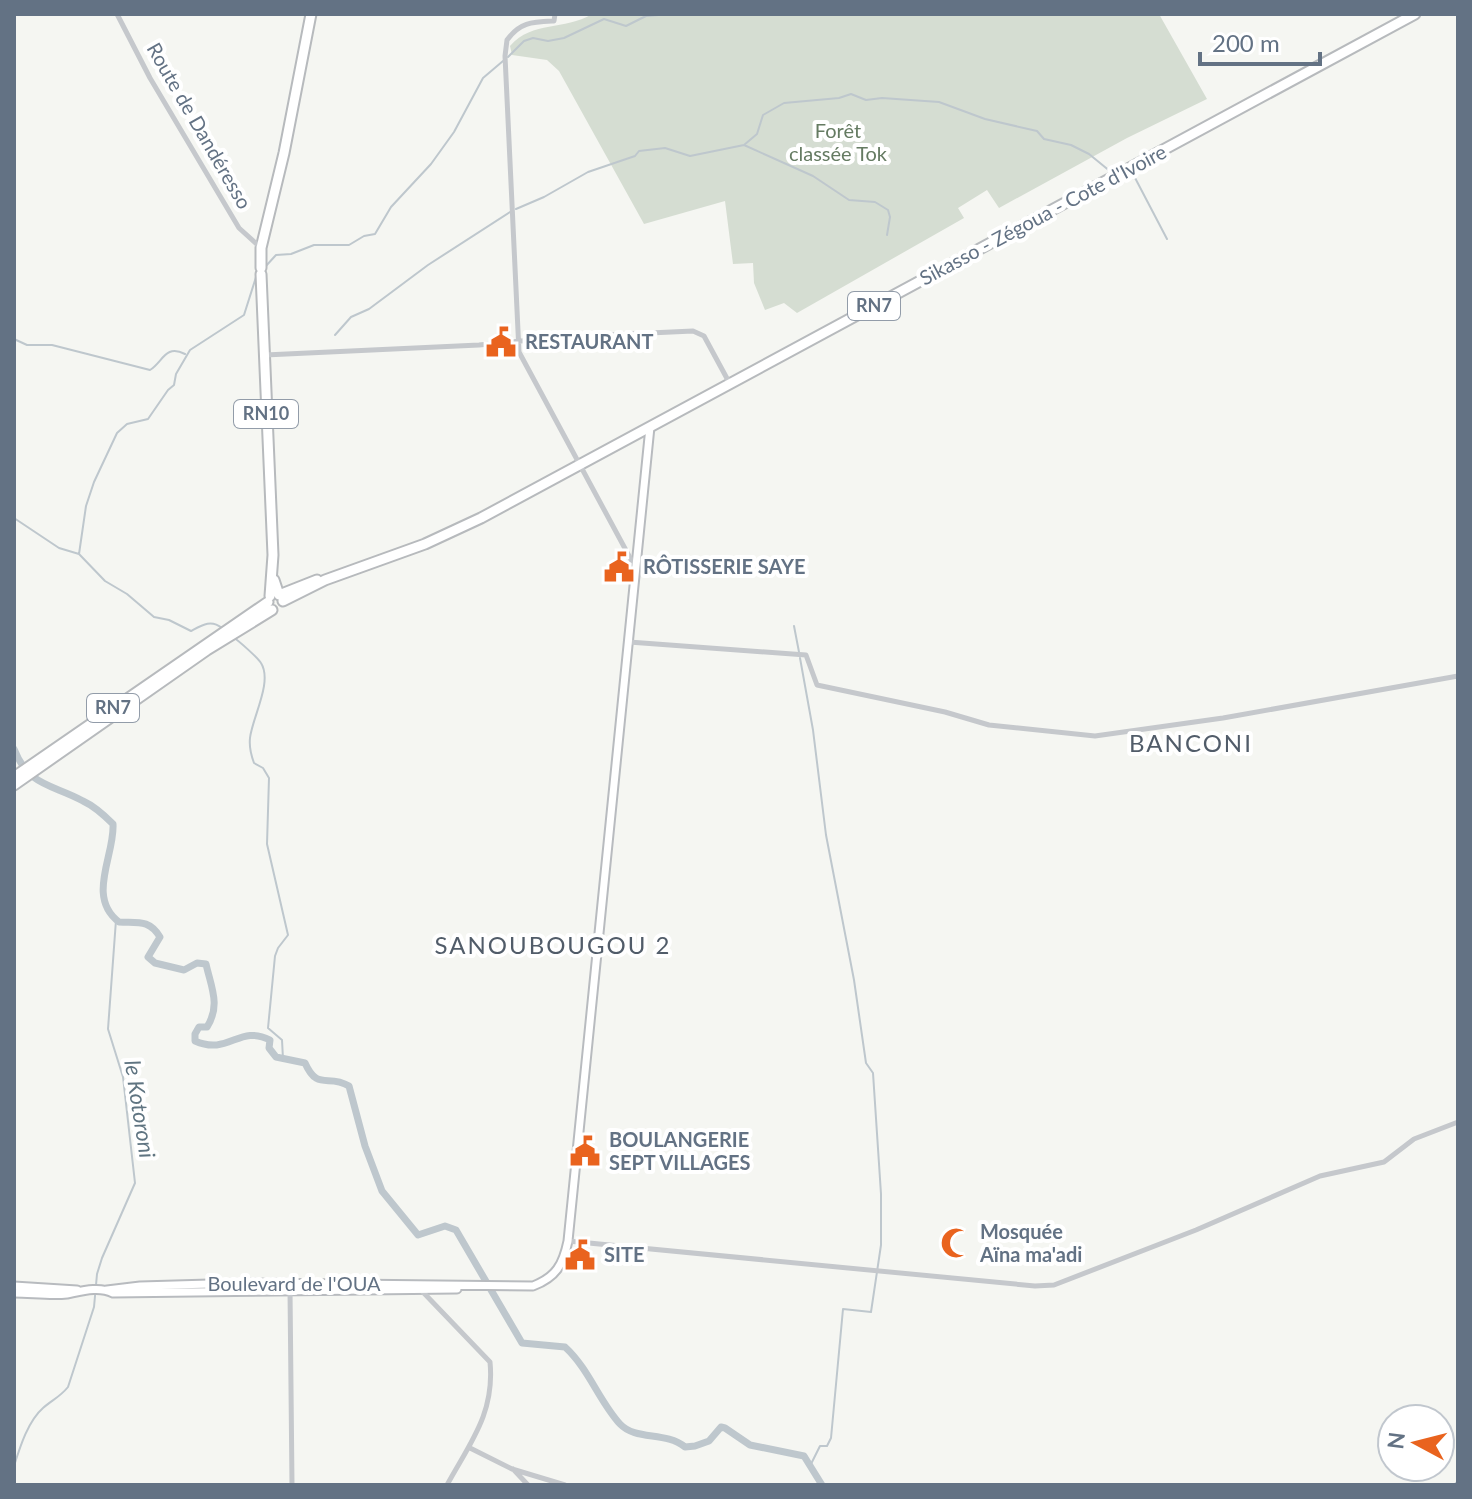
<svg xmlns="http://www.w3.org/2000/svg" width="1472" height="1499" font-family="Lato,sans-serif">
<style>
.green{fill:#d5ddd2}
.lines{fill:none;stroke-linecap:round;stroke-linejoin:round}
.stream{stroke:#bec7cd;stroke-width:2}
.river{stroke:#bec7cd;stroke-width:7}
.major-casing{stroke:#b8bbbf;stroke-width:11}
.highway-casing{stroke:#b7babd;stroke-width:13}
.minor{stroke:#c5c8cc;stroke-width:5}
.major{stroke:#fff;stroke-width:7}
.highway{stroke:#fff;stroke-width:9}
.labels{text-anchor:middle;stroke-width:8;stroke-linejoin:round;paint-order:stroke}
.shield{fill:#fff;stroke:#929ca9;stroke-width:2}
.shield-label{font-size:18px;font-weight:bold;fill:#637284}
.street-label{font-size:20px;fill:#637284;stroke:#fff}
.park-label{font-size:20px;fill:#657b62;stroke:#fff}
.poi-label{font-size:20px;font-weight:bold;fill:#637284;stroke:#fff;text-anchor:start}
.water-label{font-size:22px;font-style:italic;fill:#5f7481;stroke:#fff}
.quarter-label{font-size:24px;letter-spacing:2px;fill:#515c69;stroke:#fff}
</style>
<rect width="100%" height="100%" fill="#f5f6f2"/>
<path class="green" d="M592,14H1159L1207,99L1127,138L999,208L987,190L958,208L964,218L797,313L784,303L765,310L754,283L753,263L733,264L725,201L644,224L559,71L547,60L512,55L510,46C533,20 564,31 592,14Z"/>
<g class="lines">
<path class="stream" d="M508,57L524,41L533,38L548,41L564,38L604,19L626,26L646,16L671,14
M744,145L757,134L763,115L784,103L839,98L851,94L866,100L882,98L939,102L985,119L1037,131L1044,139L1071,145L1089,154L1111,172
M1133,174L1167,239
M1118,180L1127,177
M516,209L544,197L588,172L635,156L639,151L665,148L690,156L744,145L813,176L849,200L875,202L888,210L890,217L887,235
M265,267L276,255L291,254L314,245H349L364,236L375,234L391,207L431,164L454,132L483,78L503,61
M335,335L351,317L369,309L428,265L510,212
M14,339L27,345H52L150,370C163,362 165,344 185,354
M14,518L59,548L79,554L105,581L127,594L154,617L169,620L191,631C202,625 211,619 222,628
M79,554L86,506L94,482L117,433L127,424L148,419L168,390L174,385L176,374L190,350L244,315L257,274
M794,626L799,652
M233,637C239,641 258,658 261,663C273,682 252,718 250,738C249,747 251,755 254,763L263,768L269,778L267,844L288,935L278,948L275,956L268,1028L282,1040L283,1059
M800,658L813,730L826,835L854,980L866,1063L873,1073L881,1194V1245L871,1312L843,1309L831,1438L827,1446H820L810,1466
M14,1466C20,1447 28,1421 43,1408C52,1400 60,1397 68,1387L94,1307L97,1274L102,1258L135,1183L123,1077L108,1029L116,920
M1454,1485L1458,1481"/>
<path class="river" d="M14,749C29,787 52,784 83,801C94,806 104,815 113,824C115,855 86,897 119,922C138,923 149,919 160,937L148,957L155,963L184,970L197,963L206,964C211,987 221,1005 207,1027H199L195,1034V1041C229,1056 239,1024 270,1040L269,1048L276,1057L305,1063C318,1092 328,1073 349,1086L365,1146L382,1191L418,1235L445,1226L456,1230L522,1343L565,1347C589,1369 599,1401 620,1424C636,1441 665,1431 685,1447L695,1446L709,1441L721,1427L725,1428L750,1445L804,1456L822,1485"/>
<g class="major-casing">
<path id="major" d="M14,1286L77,1290
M107,1290L140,1286L244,1283L533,1286C556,1277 563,1265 568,1241L650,427
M14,1293C31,1293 51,1296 67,1294C82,1291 99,1286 113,1293L457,1289"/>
</g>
<g class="highway-casing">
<path id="highway" d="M261,268V248L284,153L311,14
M261,274L273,555L270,596
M274,580L279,595L317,580
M283,601L325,580L425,544L481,518L1415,14
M14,777L268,602
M14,785L207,650L272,610"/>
</g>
<path class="minor" d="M117,14L150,78L239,228L260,247
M555,14L554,21C532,22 520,22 507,40L505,56L519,352L635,567
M265,355L479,345L563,337L693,331L704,336L730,384
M629,642L806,655L817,685L945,712L989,725L1095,736L1223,718L1458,676
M568,1241L1035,1286L1054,1285L1196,1230L1320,1176L1384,1162L1414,1139L1458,1122
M420,1289L490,1362C495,1413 470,1443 447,1485
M290,1290L292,1485
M470,1448L512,1469L565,1485
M513,1469L528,1485"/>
<use href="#major" class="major"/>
<use href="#highway" class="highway"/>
</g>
<defs>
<g id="civic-bare" transform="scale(2.4)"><path d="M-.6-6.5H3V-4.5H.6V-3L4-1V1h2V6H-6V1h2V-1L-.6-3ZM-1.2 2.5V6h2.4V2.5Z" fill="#e9631e" stroke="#fff" stroke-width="2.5" paint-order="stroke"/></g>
<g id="mosque-bare" transform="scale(2.4)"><path d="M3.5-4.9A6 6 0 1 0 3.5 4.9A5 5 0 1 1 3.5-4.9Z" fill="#e9631e" stroke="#fff" stroke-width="2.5" paint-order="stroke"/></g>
</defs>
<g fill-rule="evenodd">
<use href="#civic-bare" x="501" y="342"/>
<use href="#civic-bare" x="619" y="567"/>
<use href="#civic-bare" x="585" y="1151"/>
<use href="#mosque-bare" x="956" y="1243"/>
<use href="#civic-bare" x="580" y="1255"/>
</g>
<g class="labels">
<g class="shield">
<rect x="848" y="292" width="52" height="28" rx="6"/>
<rect x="234" y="400" width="64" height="28" rx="6"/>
<rect x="87" y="694" width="52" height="28" rx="6"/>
</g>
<g class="shield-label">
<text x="874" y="312">RN7</text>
<text x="266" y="420">RN10</text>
<text x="113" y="714">RN7</text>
</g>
<g class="street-label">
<text transform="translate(199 126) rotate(60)" y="7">Route de Dandéresso</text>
<text transform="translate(1043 215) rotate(-28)" y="7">Sikasso - Zégoua - Cote d'Ivoire</text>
<text x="294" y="1291">Boulevard de l'OUA</text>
</g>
<g class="park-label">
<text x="838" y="138">Forêt<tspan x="838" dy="23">classée Tok</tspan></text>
</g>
<g class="poi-label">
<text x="525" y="349">RESTAURANT</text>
<text x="643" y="574">RÔTISSERIE SAYE</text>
<text x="609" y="1147">BOULANGERIE<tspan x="609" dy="23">SEPT VILLAGES</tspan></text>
<text x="980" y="1239">Mosquée<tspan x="980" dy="23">Aïna ma'adi</tspan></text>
<text x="604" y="1262">SITE</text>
</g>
<g class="water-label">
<text transform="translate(140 1109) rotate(81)" y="8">le Kotoroni</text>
</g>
<g class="quarter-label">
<text x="1191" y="752">BANCONI</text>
<text x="553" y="954">SANOUBOUGOU 2</text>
</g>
</g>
<rect width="1472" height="1499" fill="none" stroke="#637284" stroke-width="32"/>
<g transform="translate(1416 1443) rotate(277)"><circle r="38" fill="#ffffff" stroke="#c1c7ce" stroke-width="2"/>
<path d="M0-6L14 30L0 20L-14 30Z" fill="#e9631e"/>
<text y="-12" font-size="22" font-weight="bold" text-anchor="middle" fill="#637284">N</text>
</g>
<path d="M1200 52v12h120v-12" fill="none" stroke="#637284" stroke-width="4"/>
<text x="1212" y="52" font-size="24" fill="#637284" stroke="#ffffff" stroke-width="6" paint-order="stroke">200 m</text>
</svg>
